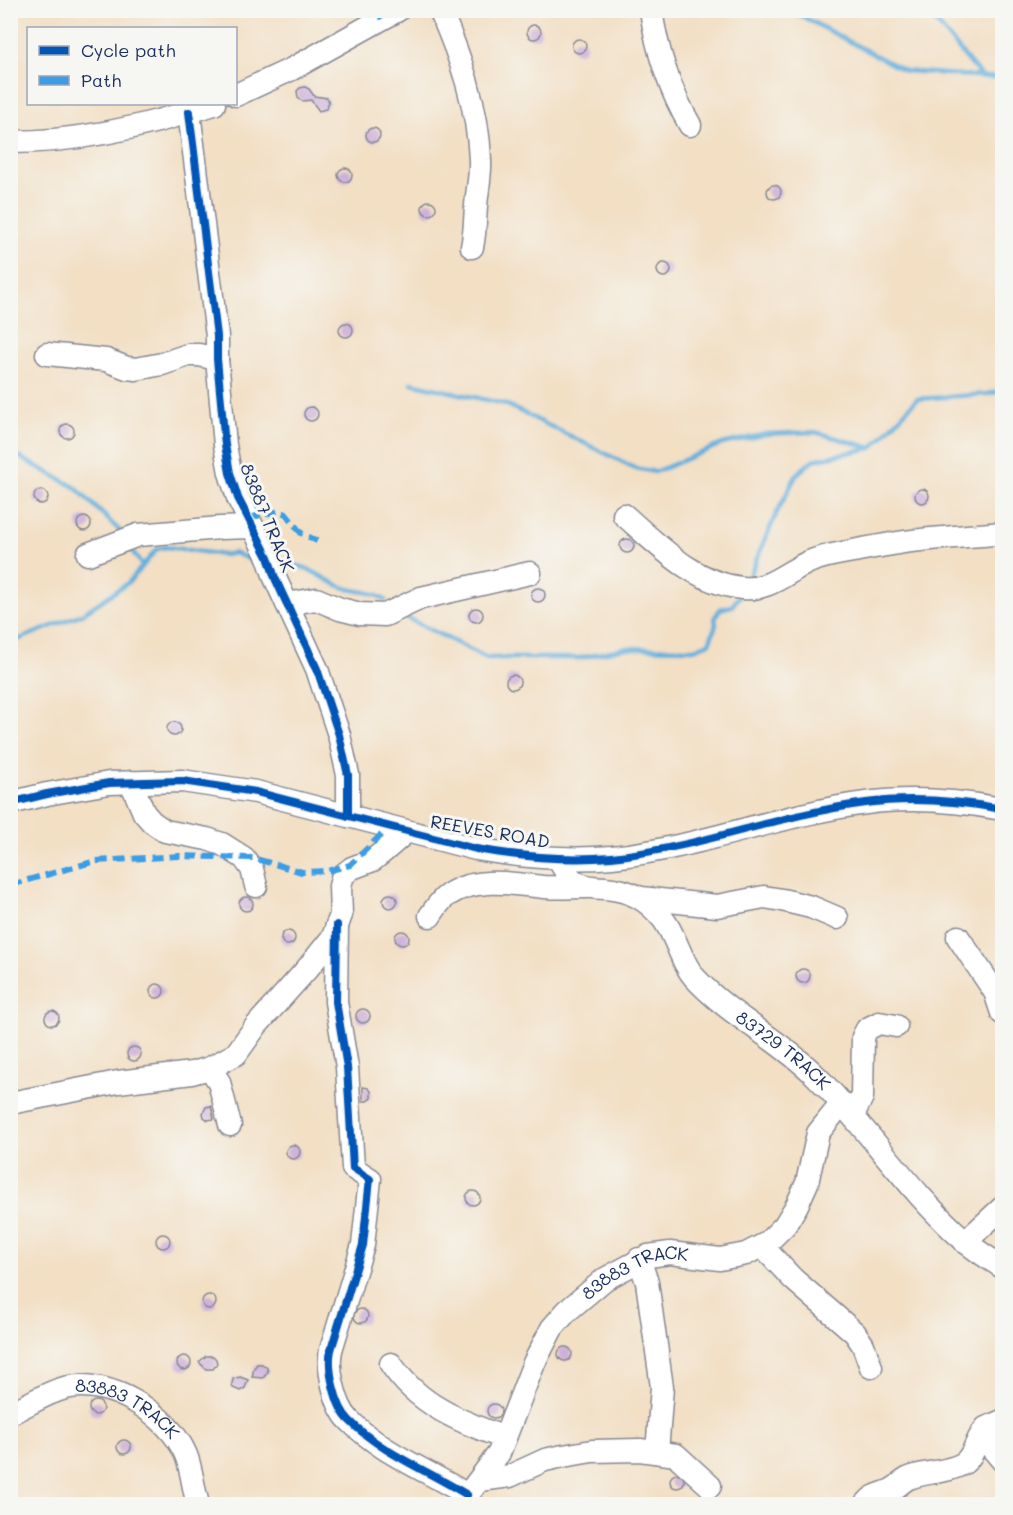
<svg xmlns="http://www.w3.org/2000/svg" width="1013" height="1515" font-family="Mali,sans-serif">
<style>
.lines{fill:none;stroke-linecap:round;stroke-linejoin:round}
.stream{stroke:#63afdc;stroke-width:4.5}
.building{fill:#cdb1da}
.minor-casing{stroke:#868791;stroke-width:25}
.minor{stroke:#fff;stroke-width:22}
.quiet{stroke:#3b9de6;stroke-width:6;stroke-dasharray:12 6;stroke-linecap:butt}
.cycleway-casing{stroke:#f6f6f2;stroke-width:11}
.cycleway{stroke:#0057b8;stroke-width:8}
.labels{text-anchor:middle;stroke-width:6;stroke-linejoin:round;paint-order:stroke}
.street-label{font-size:18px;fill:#1b2f5e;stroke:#f6f6f2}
</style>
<rect width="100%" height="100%" fill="#f6f6f2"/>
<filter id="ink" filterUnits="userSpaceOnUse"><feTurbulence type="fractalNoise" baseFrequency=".0167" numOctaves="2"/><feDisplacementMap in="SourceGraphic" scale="12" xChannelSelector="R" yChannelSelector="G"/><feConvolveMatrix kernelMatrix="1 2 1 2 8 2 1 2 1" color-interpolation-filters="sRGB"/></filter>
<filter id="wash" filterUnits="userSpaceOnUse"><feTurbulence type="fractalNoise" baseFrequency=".008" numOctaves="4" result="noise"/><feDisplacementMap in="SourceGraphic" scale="24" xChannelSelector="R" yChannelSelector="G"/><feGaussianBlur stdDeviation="1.35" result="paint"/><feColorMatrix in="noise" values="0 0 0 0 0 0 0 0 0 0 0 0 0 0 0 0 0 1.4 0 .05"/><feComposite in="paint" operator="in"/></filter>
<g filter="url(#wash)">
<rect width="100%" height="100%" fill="#f2dfc4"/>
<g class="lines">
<path class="stream" d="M790,10L905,71L1002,78
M926,10L981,76
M411,383L505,404L635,468L655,472L722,444L766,434L815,432L872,448
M10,452L75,487L122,533
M129,547L143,566
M282,564C309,564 316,576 340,586C356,593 370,589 385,600
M747,582L777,512L797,474L813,460L872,448L917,399L987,394L1002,391
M401,615L487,658H580L624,648L694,649L709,643L716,625L715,617L720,609L732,606L741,594
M10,643L82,614L128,583L157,549L167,547L225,555L234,553L261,564"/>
</g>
<g id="blocks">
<path class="building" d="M527 32a7 7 0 1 1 14 0a7 7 0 1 1-14 0Z
M572 46a7 7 0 1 1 14 0a7 7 0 1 1-14 0Z
M305,87L309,89L314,96L327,98L329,102L326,109L319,111L311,100L302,101L298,98L297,91L300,88Z
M366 135a7 7 0 1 1 14 0a7 7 0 1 1-14 0Z
M338 175a7 7 0 1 1 14 0a7 7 0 1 1-14 0Z
M767 192a7 7 0 1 1 14 0a7 7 0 1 1-14 0Z
M422 208a7 7 0 1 1 14 0a7 7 0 1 1-14 0Z
M657 270a7 7 0 1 1 14 0a7 7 0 1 1-14 0Z
M339 330a7 7 0 1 1 14 0a7 7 0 1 1-14 0Z
M304 414a7 7 0 1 1 14 0a7 7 0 1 1-14 0Z
M60 431a7 7 0 1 1 14 0a7 7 0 1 1-14 0Z
M915 496a7 7 0 1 1 14 0a7 7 0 1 1-14 0Z
M34 497a7 7 0 1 1 14 0a7 7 0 1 1-14 0Z
M77 524a7 7 0 1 1 14 0a7 7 0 1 1-14 0Z
M620 546a7 7 0 1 1 14 0a7 7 0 1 1-14 0Z
M531 595a7 7 0 1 1 14 0a7 7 0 1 1-14 0Z
M469 615a7 7 0 1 1 14 0a7 7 0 1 1-14 0Z
M506 682a7 7 0 1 1 14 0a7 7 0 1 1-14 0Z
M167 729a7 7 0 1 1 14 0a7 7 0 1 1-14 0Z
M383 901a7 7 0 1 1 14 0a7 7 0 1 1-14 0Z
M239 904a7 7 0 1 1 14 0a7 7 0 1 1-14 0Z
M281 938a7 7 0 1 1 14 0a7 7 0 1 1-14 0Z
M395 938a7 7 0 1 1 14 0a7 7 0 1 1-14 0Z
M796 976a7 7 0 1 1 14 0a7 7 0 1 1-14 0Z
M150 991a7 7 0 1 1 14 0a7 7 0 1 1-14 0Z
M356 1016a7 7 0 1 1 14 0a7 7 0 1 1-14 0Z
M45 1018a7 7 0 1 1 14 0a7 7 0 1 1-14 0Z
M127 1054a7 7 0 1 1 14 0a7 7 0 1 1-14 0Z
M363,1087L368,1088L371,1091V1098L367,1101H363Z
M211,1106L214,1119L208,1120L204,1117L203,1113L206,1107Z
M286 1152a7 7 0 1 1 14 0a7 7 0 1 1-14 0Z
M466 1198a7 7 0 1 1 14 0a7 7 0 1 1-14 0Z
M156 1241a7 7 0 1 1 14 0a7 7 0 1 1-14 0Z
M202 1302a7 7 0 1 1 14 0a7 7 0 1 1-14 0Z
M354 1316a7 7 0 1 1 14 0a7 7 0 1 1-14 0Z
M558 1354a7 7 0 1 1 14 0a7 7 0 1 1-14 0Z
M177 1363a7 7 0 1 1 14 0a7 7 0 1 1-14 0Z
M206,1356H213L216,1359L217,1364L213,1369H206L199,1362Z
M257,1364H262L267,1368L268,1372L263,1378L252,1377L254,1368Z
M240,1377L248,1380L245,1388L240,1391L233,1388L232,1384L233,1379Z
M89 1408a7 7 0 1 1 14 0a7 7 0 1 1-14 0Z
M487 1411a7 7 0 1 1 14 0a7 7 0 1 1-14 0Z
M117 1447a7 7 0 1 1 14 0a7 7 0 1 1-14 0Z
M670 1481a7 7 0 1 1 14 0a7 7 0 1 1-14 0Z"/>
</g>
</g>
<g filter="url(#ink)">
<use href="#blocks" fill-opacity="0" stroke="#868791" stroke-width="1.5"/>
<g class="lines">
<g class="minor-casing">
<g id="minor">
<path d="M440,10C461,58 478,107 480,160C481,175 477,191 476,206C475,220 475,233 472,247"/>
<path d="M651,10C657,51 669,89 690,125"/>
<path d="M236,95L292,69L398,10"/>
<path d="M189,112L217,336V359L225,445L230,473L238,498L268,557L275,578L317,669L339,735L348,775V816"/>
<path d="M10,142C79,142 149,126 214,104"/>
<path d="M47,354L106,360L127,368L136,369L162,364L188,355H199L217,359"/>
<path d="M624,515C658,545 694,583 742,588C769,591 786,572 809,562C822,556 838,554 853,551C875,547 898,542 921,540C948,537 975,536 1002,533"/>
<path d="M88,554L138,535L220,528L252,527"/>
<path d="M287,604L316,599L340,609L360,614L385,615L421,598L530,573"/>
<path d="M131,782L144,813L152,822L165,831L207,839L222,844L244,858L252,869L256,886"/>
<path d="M10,803L47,794L109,783L182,781L256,792L476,849C522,857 566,861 612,857C699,848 780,814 866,803C911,797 959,801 1002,809"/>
<path id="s1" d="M558,859C563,867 567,875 574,881C583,887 594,888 605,888C630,890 647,899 663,919C677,937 680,961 695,978C730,1016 779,1039 816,1076C868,1128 909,1192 965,1241C976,1251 990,1259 1002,1267"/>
<path d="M641,898L717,906L764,897L782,900L811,907L837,918"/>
<path d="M430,916C435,909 440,900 448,895C475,876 514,884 544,887C558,888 573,887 587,887"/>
<path d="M337,925L336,1002L347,1067L353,1168L370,1179L363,1245L331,1350C327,1368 335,1406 349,1420C381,1453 429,1471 467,1495"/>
<path d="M958,937L995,992L1002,1013"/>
<path d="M210,1068L219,1082L230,1125"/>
<path d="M10,1103L118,1082L192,1073L210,1068L236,1054L256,1026L307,969L333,937L341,915L340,886L343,875L352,868L373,860L383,852L406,832"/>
<path d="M853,1115L862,1097L863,1037L867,1029L879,1023L896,1026"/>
<path d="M965,1242L1002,1208"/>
<path d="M762,1246L793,1279L855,1333L863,1345L871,1367"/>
<path d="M639,1259L647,1282L662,1387L657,1452"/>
<path d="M391,1364C418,1405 461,1422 505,1438"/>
<path id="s2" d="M10,1413C29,1405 45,1393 65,1388C109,1377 169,1414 186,1455C192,1470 193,1488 198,1504"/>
<path d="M1002,1421L986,1428L991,1447L1002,1460"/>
<path d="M480,1480L510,1476L545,1460L563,1456L592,1451L640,1450L676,1455L710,1486"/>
<path id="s3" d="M461,1504L499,1453L534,1363L552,1328L567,1311L605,1279L648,1256L670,1253L720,1259L746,1254L767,1243L785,1225L797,1205L807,1183L818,1133L842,1103"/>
<path d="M866,1504C873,1495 879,1495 889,1491C897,1488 902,1481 909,1478C926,1471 948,1473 964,1463C975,1455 976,1438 986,1428"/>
</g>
</g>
<use href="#minor" class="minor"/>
<path class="quiet" d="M377,10L382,19
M248,518L280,511L286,514L301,533L317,541
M10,885L96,861L179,856L253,858L302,872L328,871L350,865L383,833L386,827"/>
<g class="cycleway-casing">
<path id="cycleway" d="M189,112L217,336V359L225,445L230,473L238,498L268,557L275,578L317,669L339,735L348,775V816
M10,803L47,794L109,783L182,781L256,792L476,849C522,857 566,861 612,857C699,848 780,814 866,803C911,797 959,801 1002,809
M337,925L336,1002L347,1067L353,1168L370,1179L363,1245L331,1350C327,1368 335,1406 349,1420C381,1453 429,1471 467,1495"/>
</g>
<use href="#cycleway" class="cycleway"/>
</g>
</g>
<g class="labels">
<g class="street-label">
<text transform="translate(267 518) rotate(68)" y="6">83887 TRACK</text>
<text transform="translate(490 832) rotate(10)" y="6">REEVES ROAD</text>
<text dy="6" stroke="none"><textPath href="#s1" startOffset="309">83729 TRACK</textPath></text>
<text dy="6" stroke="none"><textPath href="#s3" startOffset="303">83883 TRACK</textPath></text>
<text dy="6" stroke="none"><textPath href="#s2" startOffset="129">83883 TRACK</textPath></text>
</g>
</g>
<rect width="1013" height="1515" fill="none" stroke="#f6f6f2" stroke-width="36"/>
<rect x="27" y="27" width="210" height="78" fill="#f6f6f2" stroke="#9ea6b7" stroke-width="1.5"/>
<rect x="39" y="46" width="30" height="9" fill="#0057b8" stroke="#9ea6b7" stroke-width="1.5"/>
<text x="81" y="57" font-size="18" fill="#1b2f5e">Cycle path</text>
<rect x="39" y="76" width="30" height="9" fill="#3b9de6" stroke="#9ea6b7" stroke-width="1.5"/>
<text x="81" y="87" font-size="18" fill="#1b2f5e">Path</text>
</svg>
